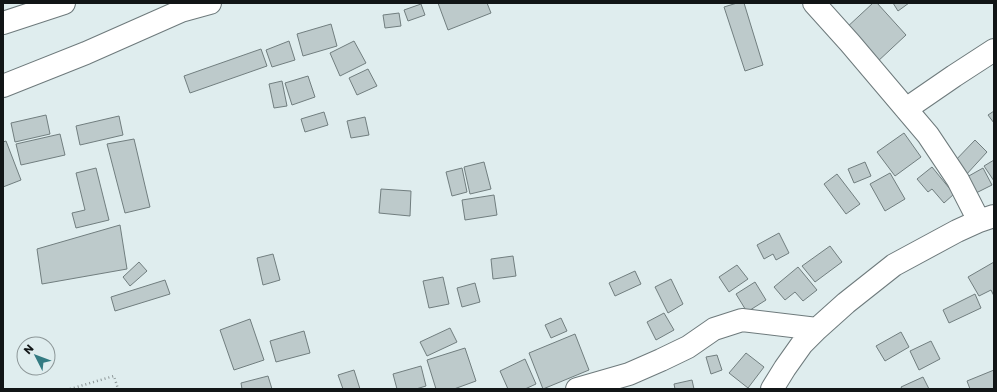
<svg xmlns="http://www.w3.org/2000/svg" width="997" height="392" font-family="Poppins,sans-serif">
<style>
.building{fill:#bdcacb;stroke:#717e7f}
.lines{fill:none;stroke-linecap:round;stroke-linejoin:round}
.minor-casing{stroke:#6e7a7c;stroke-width:24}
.primary-casing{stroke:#6e7a7c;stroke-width:24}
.path{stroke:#8b9596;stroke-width:2.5;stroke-dasharray:1 3;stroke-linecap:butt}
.minor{stroke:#fff;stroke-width:22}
.primary{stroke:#fff;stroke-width:22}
</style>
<rect width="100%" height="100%" fill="#dfedee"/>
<path class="building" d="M438,3H487L491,13L448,30Z
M737,3H744L763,65L745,71L724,7Z
M873,3H877L906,35L876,63L845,29Z
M893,3H909L898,11Z
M421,4L425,15L408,21L404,10Z
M399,13L401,26L385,28L383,15Z
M331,24L337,46L303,56L297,34Z
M289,41L295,60L272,67L266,50Z
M354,41L366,63L340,76L330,53Z
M261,49L267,66L190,93L184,76Z
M368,69L377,86L357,95L349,78Z
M308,76L315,97L292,105L285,83Z
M282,81L287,106L274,108L269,84Z
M994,111V123L988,115Z
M324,112L328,125L305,132L301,119Z
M46,115L50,134L15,142L11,123Z
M119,116L123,135L80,145L76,126Z
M365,117L369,135L351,138L347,121Z
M904,133L921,157L895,176L877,152Z
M60,134L65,155L21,165L16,144Z
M134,139L150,207L125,213L107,144Z
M975,140L987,152L965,176L952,164Z
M6,141L21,180L3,187V142Z
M994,160V181L984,166Z
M484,162L491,189L470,194L464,167Z
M865,162L871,176L854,183L848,169Z
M932,167L954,194L944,203L932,189L928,192L917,179Z
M96,168L109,220L76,228L72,213L85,210L76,173Z
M462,168L467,192L452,196L446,172Z
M983,168L992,185L976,193L967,177Z
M890,173L905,199L885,211L870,184Z
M837,174L860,204L846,214L824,184Z
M381,189L411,191L410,216L379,213Z
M494,195L497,215L465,220L462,200Z
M120,225L127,269L42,284L37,249Z
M779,233L789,253L776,260L773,254L764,259L757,245Z
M830,246L842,262L815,282L802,266Z
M273,254L280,280L263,285L257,258Z
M513,256L516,276L493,279L491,259Z
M139,262L147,271L130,286L123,277Z
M994,262V296L991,290L979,296L968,277Z
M737,265L748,279L729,292L719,277Z
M798,267L817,290L803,301L795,292L785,300L774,287Z
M635,271L641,284L615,296L609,283Z
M443,277L449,304L429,308L423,281Z
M671,279L683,304L668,313L655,287Z
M165,280L170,294L115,311L111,297Z
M755,282L766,300L747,312L736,294Z
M475,283L480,302L462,307L457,288Z
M975,294L981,308L949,323L943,310Z
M664,313L674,330L656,340L647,322Z
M561,318L567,331L551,338L545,325Z
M250,319L264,360L234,370L220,330Z
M450,328L457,342L427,356L420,342Z
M304,331L310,353L276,362L270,341Z
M901,332L909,347L885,361L876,346Z
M575,334L589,370L543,389L529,353Z
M931,341L940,359L919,370L910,351Z
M465,348L476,381L454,389H436L427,360Z
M746,353L764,367L748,388L729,373Z
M717,355L722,370L711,374L706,357Z
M525,359L536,384L525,389H508L500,371Z
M421,366L426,386L416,389H397L393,374Z
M354,370L360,389H343L338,375Z
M994,370V389H970L967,381Z
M268,376L272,389H242L241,383Z
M923,377L929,389H902L901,387Z
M692,380L694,389H675L674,384Z"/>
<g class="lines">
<g class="minor-casing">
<path id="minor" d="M814,3L850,43L928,135L958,180L979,221
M3,86L86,53L181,11L210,3
M906,109L954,76L994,50
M577,389L629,374L661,360L688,347L714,329L742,320L817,329
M772,389L785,368L802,344L817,329L846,303L894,265L957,231L979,221L994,216"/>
</g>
<g class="primary-casing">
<path id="primary" d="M3,23L64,3"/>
</g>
<path class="path" d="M70,389L114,376L118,389"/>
<use href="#minor" class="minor"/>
<use href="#primary" class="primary"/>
</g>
<rect width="997" height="392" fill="none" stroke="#111516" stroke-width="8"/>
<g transform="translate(36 356) rotate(312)"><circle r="19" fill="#dfedee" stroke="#8d9798"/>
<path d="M0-3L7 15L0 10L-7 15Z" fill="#337b82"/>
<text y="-6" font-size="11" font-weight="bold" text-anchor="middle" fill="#111516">N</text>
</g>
</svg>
